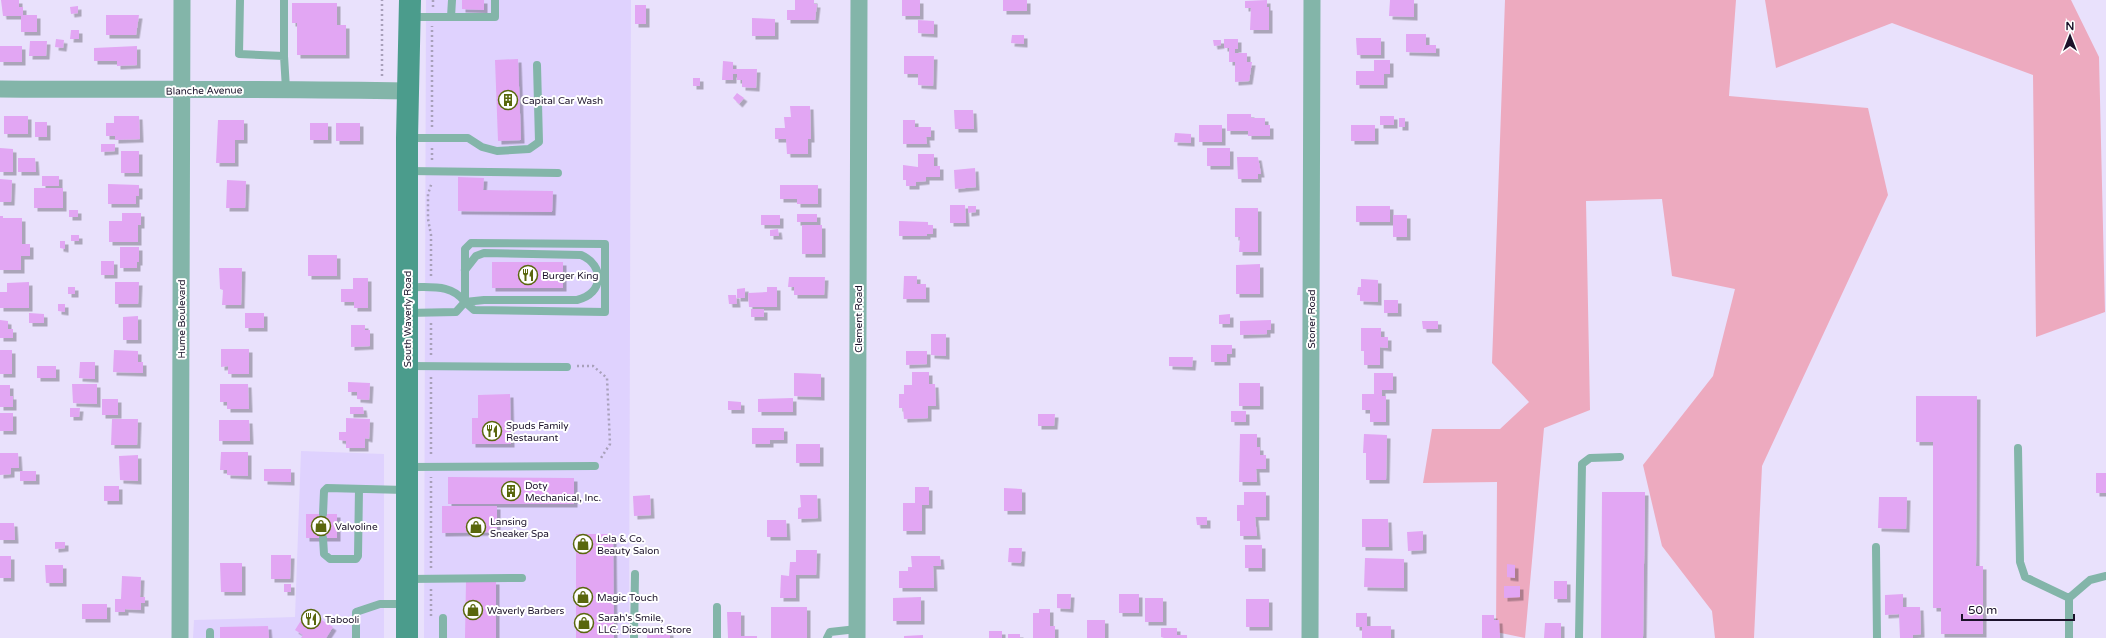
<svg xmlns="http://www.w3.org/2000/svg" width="2106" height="638" font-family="'Varela Round',sans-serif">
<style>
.built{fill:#dfd2fe}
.green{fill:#edaabf}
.building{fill:#e2a6f3;filter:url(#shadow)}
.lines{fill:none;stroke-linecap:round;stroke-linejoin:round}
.path{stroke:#a8a0ba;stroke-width:2.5;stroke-dasharray:2 3;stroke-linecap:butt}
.lane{stroke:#83b5a9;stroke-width:8}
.street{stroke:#83b5a9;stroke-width:17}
.secondary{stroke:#4b9c8c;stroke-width:22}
.labels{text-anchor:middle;stroke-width:4;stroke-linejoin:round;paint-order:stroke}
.street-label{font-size:10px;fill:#1b122a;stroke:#fff}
.poi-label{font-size:10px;fill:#1b122a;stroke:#fff;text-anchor:start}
</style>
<defs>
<filter id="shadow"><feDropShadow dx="3.5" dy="3.5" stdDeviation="0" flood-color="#0004"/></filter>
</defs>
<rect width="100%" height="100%" fill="#e9e1fc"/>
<path class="built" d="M426,0H631L629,638H424Z
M301,451L384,454V638H193L194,620L295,617Z"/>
<path class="green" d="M1505,0H1736L1729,96L1868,108L1888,195L1762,466L1754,638H1715L1712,611L1662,546L1643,465L1713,376L1735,289L1672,276L1662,199L1586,201L1590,410L1544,428L1525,638L1496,632L1497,482L1423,483L1432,429H1500L1529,402L1492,363Z
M1765,0H2071L2099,57L2105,312L2036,337L2033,75L1892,23L1776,68Z"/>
<path class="building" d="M1,0H19V7H23V15H37V32H21V16H3Z
M462,0H484V10L462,9Z
M795,0H814V4H817L815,20H787V10H795Z
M902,0H920V16H902Z
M1003,0H1027V11H1003Z
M1267,0V7H1269V30H1250L1251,8H1245V1Z
M1390,0H1414V17L1389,16Z
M292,3H337V25H346V55H297V23H292Z
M635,5H646V24H635Z
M78,6V13L71,14L70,7Z
M106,15H139L136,35H106Z
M752,18L775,19V36H752Z
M918,20L934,21V34L918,33Z
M71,30H79V39H70Z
M1406,34H1426V45H1436V53L1406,52Z
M1012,35H1024V44L1011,43Z
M1356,38H1381V55H1357Z
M56,39L64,40L63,48L55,47Z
M1224,39H1238V49H1235V53H1247V62H1252L1249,81L1235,82V62H1229V48H1224Z
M1213,40H1221V45L1214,46Z
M30,41H47L46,56H29Z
M0,46H22V62H0Z
M137,46V65L117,66V61H94V48Z
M904,56H934L933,86L918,85V74H904Z
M518,59L521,140L498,141L495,60Z
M1374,60H1390V74H1384V85H1356V71H1374Z
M723,61L733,62V69H757L756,88L742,87V80H737V74H733V80H722Z
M693,78H700V86H693Z
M737,93L744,98L739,104L733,98Z
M790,106H810L811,139H808V154H787L786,139H775V128H785L784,117H791Z
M954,110H973L974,129H955Z
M1227,114H1251V118H1265V125H1270V136H1248V131H1227Z
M4,116H28V134H4Z
M114,116H139L140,139L115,140V136H106V123H114Z
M1380,116H1394V125H1380Z
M1399,118H1405V127H1399Z
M218,120H244V140H235V163H216Z
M903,120H915V127H931V137H926L927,144H903Z
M35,122H47V137H35Z
M310,123H328V140H310Z
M336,123H360V141H336Z
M1199,125H1222V142H1199Z
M1351,125H1375V141H1351Z
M1175,133L1191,134V143L1174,142Z
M101,144H115V151L101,152Z
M0,148L13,149V172H0Z
M1207,148H1230V166H1207Z
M121,151H139V173H121Z
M918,154H934V166H940V177H926V181L916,182V186H906V180H903V165L918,167Z
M1237,157H1258L1261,174H1258V179H1238Z
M18,158H35L36,172H18Z
M975,168L976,187L955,189L954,170Z
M42,176H59V186H42Z
M458,177L484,178L483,190L553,191L552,212L458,211Z
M0,179L12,180L11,202H0Z
M227,180L246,181L245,208H226Z
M108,184L139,185V196H136V204H108Z
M780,185H818V204H797V199H780Z
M34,188H63V208H34Z
M950,205H965L966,223H950Z
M968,206H976V212L968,213Z
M1356,206H1390V222H1356Z
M1235,208H1258V252H1239L1240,237H1235Z
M69,210H78V217H69Z
M122,213H141V225H138V242H109V221H122Z
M797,214H817V222H797Z
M761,215H780V225H761Z
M1393,215H1407V237H1393Z
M0,216H3V218H22V244H30V256H21V270H0Z
M899,221L928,222V225H933V234H927V236H899Z
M802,225H822V254H802Z
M778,229L779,236H770V230Z
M71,235H79V241H71Z
M60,241H65V249L60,248Z
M120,247H139V262H137V268H120Z
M308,255H337V276H308Z
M101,261H114V275H101Z
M492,262H563V288H492Z
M1260,264V294H1236V265Z
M219,268H242L241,305H222L223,290L220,289Z
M904,276H917V284H926V299H903Z
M789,277H825L824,295H794V287H788Z
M353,278H368V308H354V302H341V289H353Z
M1361,279L1378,280V302L1360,301V295H1357L1358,287H1361Z
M29,282V308H0V292H7V283Z
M115,282H139L138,304H115Z
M68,287H75V294H68Z
M767,287H777V307H749L748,293L767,292Z
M745,288V298H737V289Z
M728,295H736L737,304H729Z
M1384,300H1398V313H1384Z
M58,304H65V312L58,311Z
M751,309H764V317H751Z
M29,313L44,314V323H29Z
M245,313H264V328H245Z
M1230,314V324H1219V315Z
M138,316V340H123V317Z
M0,320L8,321V329H13V338H0Z
M1271,320V330H1267V334L1240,335V321Z
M1422,321H1438V329H1423Z
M351,325H365V330H370V346L351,347Z
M1361,328H1381V337H1388V348L1380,347V365H1364V351H1361Z
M931,334H946V356L931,355Z
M1211,345H1232V354H1227V362H1211Z
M221,349H249V374H228V366L221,367Z
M0,350H12V374H0Z
M114,350L138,351V362H143V373L113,372Z
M906,351H927V364L906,365Z
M1169,357H1193L1192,367L1169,366Z
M80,362H95V379L79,378Z
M37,366H56V378H37Z
M912,372H929V384H935L936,406H928V418L904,419L903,408H899V394H904V385H912Z
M794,373L821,374V397L794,396Z
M1374,373H1393V390H1382V396H1386V422H1370V410H1362V394H1374Z
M348,382L370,383L369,400L357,399V392H348Z
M1239,383H1260V406H1239Z
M72,384H97V404L73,403Z
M220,384H248L249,409H227V402H220Z
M0,385H10V396H13V407H0Z
M510,394L511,444H472V418H478V395Z
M1916,396H1977L1976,566H1983V634H1941V608H1933V442H1916Z
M793,398V412H758V399Z
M102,399H118V415H102Z
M728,401L741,402V410H728Z
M350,407H363L364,414H350Z
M70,408H80L79,417H70Z
M1231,411H1246V422H1231Z
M0,413H13V431H0Z
M1038,414H1055L1054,426H1038Z
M346,418L370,419L369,439L365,438V448H346V441L339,440V432H346Z
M112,419H138L137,445H111Z
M219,420H249L250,441H219Z
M752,428H784V440H770V444H752Z
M1240,434H1257V447H1260V455H1266V469H1256L1257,482H1239Z
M1364,434L1387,435L1386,480H1366V453H1363Z
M796,444H820V463H796Z
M221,452H248V476L227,475V470H220Z
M0,453H18L19,468H11V474L0,475Z
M138,455V481L120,480L119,456Z
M264,469H291V482L264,481Z
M20,471H36V481H20Z
M2096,473H2106V493H2096Z
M448,477L574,478V504H448Z
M104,486H119V501H104Z
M915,487H929V505H922V531H903V503H915Z
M1004,488L1022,489V511H1004Z
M1244,492H1266V517H1255L1257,536H1240V521H1237V505H1244Z
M1602,492H1645L1643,638H1601Z
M650,495L651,515L634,516L633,496Z
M800,495H817L818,518L798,519V508L801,507Z
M1879,497H1907L1906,529L1878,528Z
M442,506H497V532L442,533Z
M306,514H337V538H306Z
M1196,517H1207V525H1197Z
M1362,519H1388L1389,547H1362Z
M767,520H786L787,537H767Z
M0,523H14L15,540H0Z
M1423,531V550L1408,551L1407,532Z
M576,534H613L614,638H576Z
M55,542H65V548L55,549Z
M1245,545H1262V568H1245Z
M1009,548H1022L1021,563L1008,562Z
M796,550H817L816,575H796V598H780L781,575L789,576L790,562H796Z
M271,555H291L290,579H271Z
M0,556H11V578H0Z
M911,556H940L941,566H933L934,588H899V571H908V567H912Z
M1365,558L1404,559V588L1364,587Z
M220,563H242V592H221Z
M1507,564L1515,565V578L1507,577Z
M45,565H63V583H46Z
M122,576L141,577L140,597H145V603H141V610L125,609V612H115V599H121Z
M466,581H496V638H465Z
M1554,581H1567V599H1554Z
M284,584H291V592H284Z
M1504,586H1520V597L1504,598Z
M1057,594H1071L1070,609L1057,608Z
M1119,594H1139V613H1119Z
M1903,594V607H1920L1921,634L1913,635V638H1900L1899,614L1885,615V595Z
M921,597V621H893V598Z
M1145,598H1163V622H1145Z
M1246,599H1269V627H1246Z
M82,604H107V619H82Z
M771,607H807V638H771Z
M1039,609H1050V626H1055V638H1033V613H1039Z
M307,611L333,627L326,638H301L303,635L295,630Z
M727,612H741V636H757V638H728Z
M1356,613H1367V626H1391V638H1362V627H1356Z
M1482,615H1494V620H1499L1500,638H1482Z
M1087,620H1105V638H1087Z
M1545,623H1561V638H1544Z
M268,626L269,638H220V627Z
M1161,628H1177V635H1187V638H1164L1161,637Z
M648,631L670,632V638H647Z
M989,631H1002V638H989Z
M1008,634H1020V638H1008Z
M923,635V638H904V636Z"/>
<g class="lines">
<path class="path" d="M433,7V0
M382,76V0
M432,127V26
M432,148V161
M431,276V235L428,219V194L432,182
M431,323V356
M577,366H593L607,378L610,444L601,458
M431,377V456
M431,568V477
M431,616V589"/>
<path class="lane" d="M240,0L239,54L284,56
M284,0V56L286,89
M410,17H495V0
M451,17L452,0
M408,138H468L482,147L497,151L529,149L539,142L537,65
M408,171L558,173
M471,243L605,244V312L474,310L465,302V249Z
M465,270L476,256L484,253L581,255C605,265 604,294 577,300H484L465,302
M407,313L456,312L465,302C451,283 430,288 408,287
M408,366L567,367
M2018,448L2020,562L2025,577L2069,598V638
M408,467L595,466
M323,514L324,491L327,488L405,490
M323,538L324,554L330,559H356L358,556L359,489
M1876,547L1877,638
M407,579L522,578
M2069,598L2090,580L2106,576
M717,607V638
M210,638V632
M356,638V612L380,604H405
M443,638V618
M634,638L635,574
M827,638L830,632L857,629
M1579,638L1582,464L1590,458L1620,457"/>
<path class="street" d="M0,89C136,90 272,88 407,91
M180,638L182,0
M857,638L859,0
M1310,638L1312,0"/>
<path class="secondary" d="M407,638V138L410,0"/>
</g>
<defs>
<g id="building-ring" transform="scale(1)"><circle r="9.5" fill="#fff" stroke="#59670d" stroke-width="1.5"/><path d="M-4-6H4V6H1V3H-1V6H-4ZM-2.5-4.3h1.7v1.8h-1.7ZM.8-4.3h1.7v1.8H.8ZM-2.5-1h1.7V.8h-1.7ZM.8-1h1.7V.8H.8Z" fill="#59670d"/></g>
<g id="restaurant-ring" transform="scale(1)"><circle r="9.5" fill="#fff" stroke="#59670d" stroke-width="1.5"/><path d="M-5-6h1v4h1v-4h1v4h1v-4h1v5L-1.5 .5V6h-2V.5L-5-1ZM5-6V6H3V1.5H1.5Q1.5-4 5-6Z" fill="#59670d"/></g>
<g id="shop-ring" transform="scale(1)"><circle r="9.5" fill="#fff" stroke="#59670d" stroke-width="1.5"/><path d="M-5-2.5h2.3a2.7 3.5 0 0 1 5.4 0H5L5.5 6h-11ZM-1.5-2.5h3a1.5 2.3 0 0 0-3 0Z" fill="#59670d"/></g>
</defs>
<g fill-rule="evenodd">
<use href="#building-ring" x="508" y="100"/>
<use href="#restaurant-ring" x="528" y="275"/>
<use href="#restaurant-ring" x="492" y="431"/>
<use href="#building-ring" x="511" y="491"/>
<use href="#shop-ring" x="321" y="526"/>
<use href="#shop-ring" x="476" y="527"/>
<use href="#shop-ring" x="583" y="544"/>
<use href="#shop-ring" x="583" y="597"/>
<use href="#shop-ring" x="473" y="610"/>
<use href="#restaurant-ring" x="311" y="619"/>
<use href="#shop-ring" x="584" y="623"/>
</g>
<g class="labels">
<g class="street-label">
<text transform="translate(204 90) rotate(-1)" y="4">Blanche Avenue</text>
<text transform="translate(181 319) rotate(-90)" y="4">Hume Boulevard</text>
<text transform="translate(407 319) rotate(-90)" y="4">South Waverly Road</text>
<text transform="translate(858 319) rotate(-90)" y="4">Clement Road</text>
<text transform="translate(1311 319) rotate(-90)" y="4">Stoner Road</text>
</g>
<g class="poi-label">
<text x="522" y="104">Capital Car Wash</text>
<text x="542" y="279">Burger King</text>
<text x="506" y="429">Spuds Family<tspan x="506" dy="12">Restaurant</tspan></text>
<text x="525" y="489">Doty<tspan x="525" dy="12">Mechanical, Inc.</tspan></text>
<text x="490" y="525">Lansing<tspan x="490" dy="12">Sneaker Spa</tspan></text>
<text x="335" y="530">Valvoline</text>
<text x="597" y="542">Lela &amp; Co.<tspan x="597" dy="12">Beauty Salon</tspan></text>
<text x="597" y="601">Magic Touch</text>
<text x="487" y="614">Waverly Barbers</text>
<text x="598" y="621">Sarah's Smile,<tspan x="598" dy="12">LLC. Discount Store</tspan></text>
<text x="325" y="623">Tabooli</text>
</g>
</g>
<g transform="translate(2070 36)" stroke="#ffffff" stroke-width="3" paint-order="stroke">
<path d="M0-3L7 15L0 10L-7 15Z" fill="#1b122a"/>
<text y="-6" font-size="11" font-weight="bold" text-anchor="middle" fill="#1b122a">N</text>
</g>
<path d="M1962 614v6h112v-6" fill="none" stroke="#1b122a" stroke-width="2"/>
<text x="1968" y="614" font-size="12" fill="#1b122a" stroke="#ffffff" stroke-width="3" paint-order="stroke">50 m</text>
</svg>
